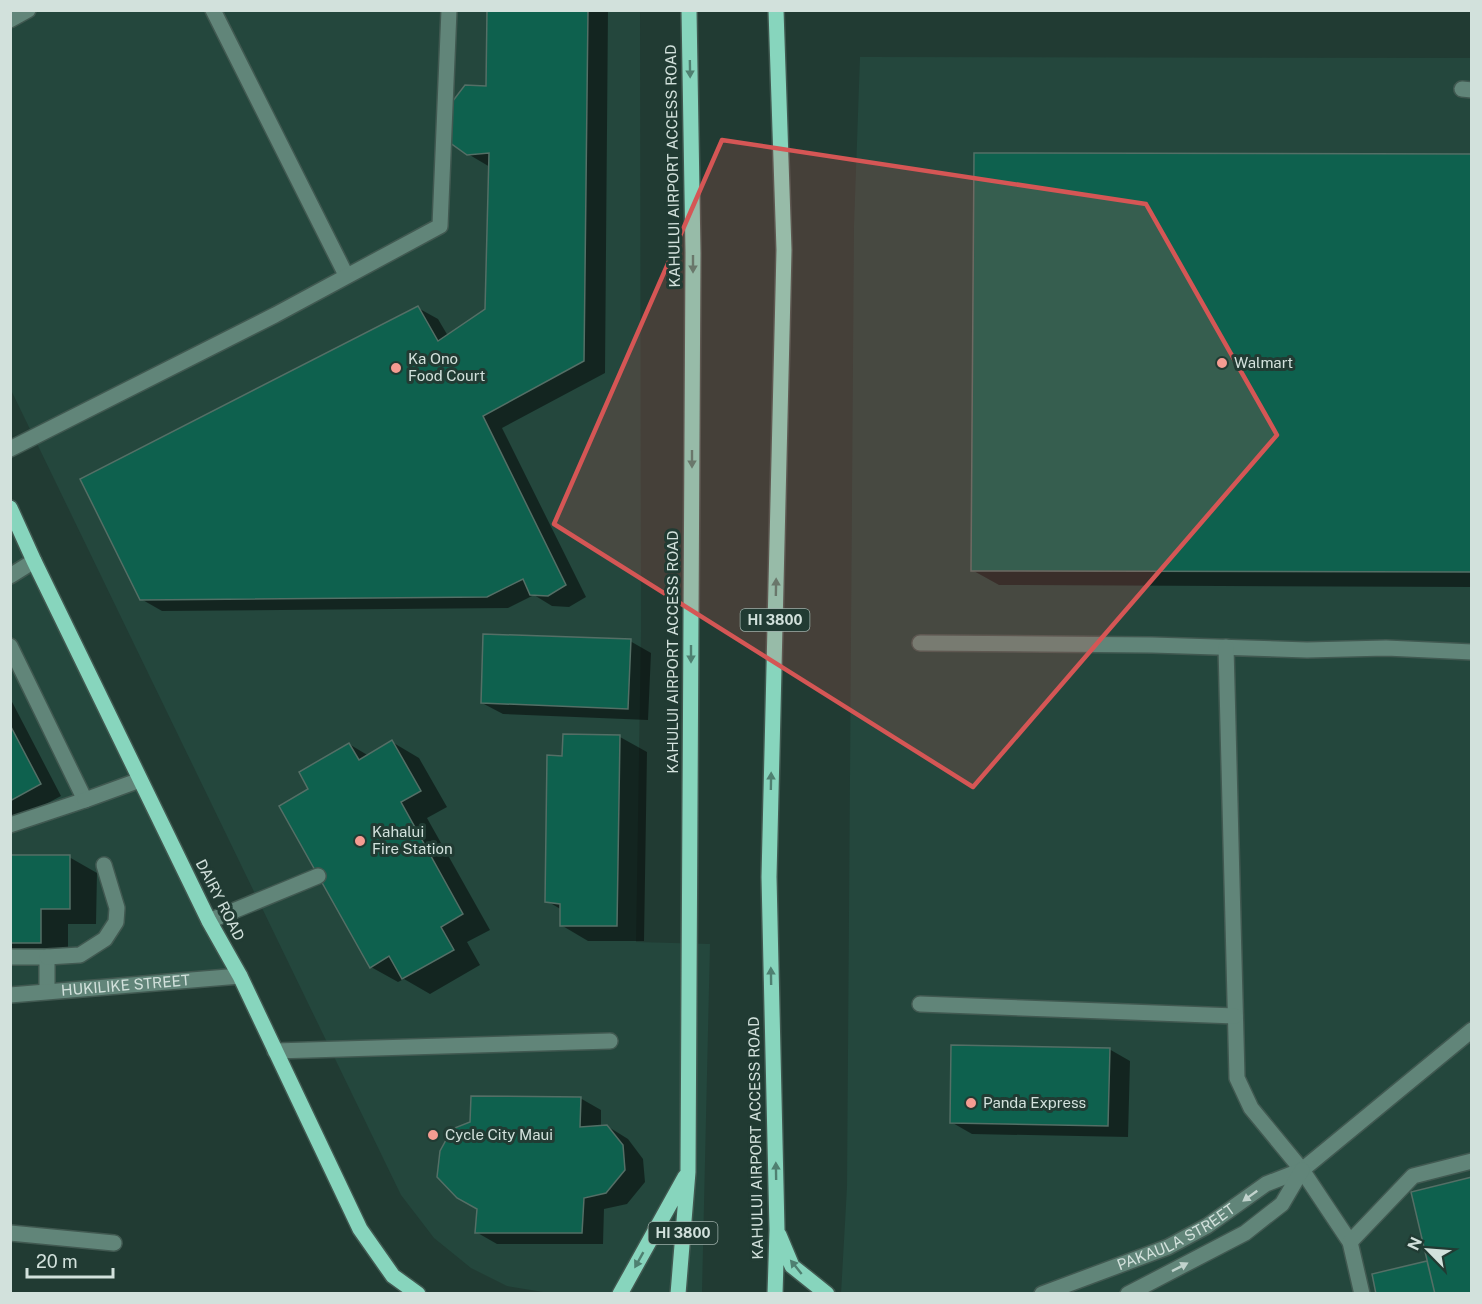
<svg xmlns="http://www.w3.org/2000/svg" width="1482" height="1304" font-family="'Public Sans',sans-serif">
<style>
.built{fill:#24473d}
.shadow{fill:#0007}
.building{fill:#0e614e;stroke:#546f66;stroke-width:1.5}
.lines{fill:none;stroke-linecap:round;stroke-linejoin:round}
.minor-casing{stroke:#415951;stroke-width:18}
.major-casing{stroke:#415951;stroke-width:18}
.minor{stroke:#618579;stroke-width:15}
.major{stroke:#87d5bd;stroke-width:15}
.oneway{fill:#4f8071}
.oneway2{fill:#c1d3cd}
.marked{fill:#d55655;fill-opacity:0.2;stroke:#d55655;stroke-width:4.5;stroke-linejoin:round}
.poi-dot{fill:#f59c92;stroke:#213b33;stroke-width:2}
.labels{text-anchor:middle;stroke-width:6;stroke-linejoin:round;paint-order:stroke}
.shield{fill:#213b33;stroke:#9dafa9;stroke-width:1.5}
.shield-label{font-size:14px;font-weight:bold;fill:#d2e1dc}
.street-label{font-size:15px;fill:#d2e1dc;stroke:#213b33}
.poi-label{font-size:15px;fill:#d2e1dc;stroke:#213b33;text-anchor:start}
</style>
<rect width="100%" height="100%" fill="#213b33"/>
<path class="built" d="M11,11H640L641,632L636,942L710,944L702,1292L555,1294L507,1286L471,1268L434,1238L401,1195L11,390Z
M860,57L1471,58V1293L841,1294L847,1187L854,227Z
M10,503L240,976L11,996Z"/>
<path class="shadow" d="M488,10H608L605,373L502,428L586,597L569,607L552,606L534,595L508,608L162,611L141,599L418,308L438,319L448,336L486,310L490,167L468,154L488,87Z
M1472,156V587L999,585L972,570Z
M630,641L651,653L648,720L503,714L482,703Z
M10,698L61,796L10,823Z
M620,737L647,752L644,941H588L561,925L562,910L547,901L564,758Z
M392,742L419,758L447,807L427,818L490,930L467,942L480,965L430,994L404,979L398,982L371,967L310,790L349,744L369,756Z
M10,857H69L97,873L96,924H68V958H10Z
M1109,1049L1130,1061L1128,1137L972,1134L951,1122Z
M580,1098L601,1110V1127L607,1126L628,1139L643,1159L645,1182L627,1204L604,1209L603,1244H497L476,1232Z"/>
<path class="building" d="M487,10H588L584,361L483,416L566,585L548,596L530,595L523,579L487,597L140,600L80,479L418,306L438,341L485,309L489,153L467,155L449,142V106L465,85L486,86Z
M974,153L1472,154V572L971,571Z
M483,634L631,639L628,709L481,703Z
M10,725L41,784L10,801Z
M563,734L620,735L617,926H560V904L545,902L547,755L562,756Z
M392,740L421,791L401,802L463,914L441,927L454,950L402,979L389,956L370,968L279,806L308,789L299,772L349,743L359,760Z
M10,855H70V909H41V943H10Z
M951,1045L1110,1048L1108,1126L950,1123Z
M471,1096L581,1097L580,1127L607,1125L623,1145L625,1170L606,1193L584,1198L582,1233H475L477,1209L457,1198L437,1177L440,1151L452,1129L470,1122Z
M1472,1177V1294H1435L1411,1192Z
M1427,1261L1435,1294H1376L1372,1274Z"/>
<g class="lines">
<g class="minor-casing">
<g id="minor">
<path d="M213,10L346,275"/>
<path d="M10,20L28,10"/>
<path d="M1462,89L1472,90"/>
<path d="M10,449L275,315L440,226L449,10"/>
<path d="M10,576L34,561"/>
<path d="M920,643L1152,645L1307,650L1386,648L1472,652"/>
<path d="M10,646L85,800L10,825"/>
<path d="M1226,647L1237,1078L1251,1108L1302,1170L1350,1242L1362,1294"/>
<path d="M85,800L140,780"/>
<path d="M209,921L318,876"/>
<path d="M10,957H47V990"/>
<path d="M47,957L80,955L105,939L116,922L117,908L104,865"/>
<path id="s1" d="M10,995L240,976"/>
<path d="M920,1004L1235,1016"/>
<path d="M275,1051L610,1041"/>
<path d="M10,1233L114,1243"/>
<path d="M1350,1242L1413,1176L1472,1161"/>
<path id="s2" d="M1042,1294L1168,1247L1207,1226L1266,1184L1302,1170L1472,1030"/>
<path d="M1128,1294L1245,1233L1282,1204L1302,1170"/>
</g>
</g>
<g class="major-casing">
<path id="major" d="M10,508L34,561L209,921L240,976L360,1229L393,1276L418,1294
M779,1235L792,1266L827,1294
M620,1294L685,1177
M678,1294L688,1172L693,253L689,10
M775,1294L777,1230L769,877L784,250L776,10"/>
</g>
<use href="#minor" class="minor"/>
<use href="#major" class="major"/>
</g>
<defs><path id="oneway-solid" d="M-6-.8H1V-3.2L6.5 0L1 3.2V.8H-6Z" transform="scale(1.5)"/></defs>
<g class="oneway">
<use href="#oneway-solid" transform="translate(690 69) rotate(89)"/>
<use href="#oneway-solid" transform="translate(693 264) rotate(90)"/>
<use href="#oneway-solid" transform="translate(692 459) rotate(90)"/>
<use href="#oneway-solid" transform="translate(776 587) rotate(-89)"/>
<use href="#oneway-solid" transform="translate(691 654) rotate(90)"/>
<use href="#oneway-solid" transform="translate(771 781) rotate(-89)"/>
<use href="#oneway-solid" transform="translate(771 976) rotate(-91)"/>
<use href="#oneway-solid" transform="translate(776 1171) rotate(-91)"/>
<use href="#oneway-solid" transform="translate(639 1260) rotate(119)"/>
<use href="#oneway-solid" transform="translate(796 1267) rotate(-129)"/>
</g>
<g class="oneway2">
<use href="#oneway-solid" transform="translate(1250 1196) rotate(144)"/>
<use href="#oneway-solid" transform="translate(1180 1267) rotate(-27)"/>
</g>
<path class="marked" d="M722,140L1146,204L1277,435L973,787L554,524Z"/>
<g class="poi-dot">
<circle cx="1222" cy="363" r="6"/>
<circle cx="396" cy="368" r="6"/>
<circle cx="360" cy="841" r="6"/>
<circle cx="971" cy="1103" r="6"/>
<circle cx="433" cy="1135" r="6"/>
</g>
<g class="labels">
<g class="shield">
<rect x="740.5" y="609" width="69" height="22" rx="4.5"/>
<rect x="648.5" y="1222" width="69" height="22" rx="4.5"/>
</g>
<g class="shield-label">
<text x="775" y="625">HI 3800</text>
<text x="683" y="1238">HI 3800</text>
</g>
<g class="street-label">
<text transform="translate(673 166) rotate(-91)" y="5">KAHULUI AIRPORT ACCESS ROAD</text>
<text transform="translate(673 652) rotate(-90)" y="5">KAHULUI AIRPORT ACCESS ROAD</text>
<text transform="translate(220 900) rotate(63)" y="5">DAIRY ROAD</text>
<text dy="5" stroke="none"><textPath href="#s1" startOffset="116">HUKILIKE STREET</textPath></text>
<text transform="translate(756 1138) rotate(-91)" y="5">KAHULUI AIRPORT ACCESS ROAD</text>
<text dy="5" stroke="none"><textPath href="#s2" startOffset="146">PAKAULA STREET</textPath></text>
</g>
<g class="poi-label">
<text x="408" y="364">Ka Ono<tspan x="408" dy="17">Food Court</tspan></text>
<text x="1234" y="368">Walmart</text>
<text x="372" y="837">Kahalui<tspan x="372" dy="17">Fire Station</tspan></text>
<text x="983" y="1108">Panda Express</text>
<text x="445" y="1140">Cycle City Maui</text>
</g>
</g>
<rect width="1482" height="1304" fill="none" stroke="#d2e1dc" stroke-width="24"/>
<g transform="translate(1428 1250) rotate(295)" stroke="#213b33" stroke-width="4.5" paint-order="stroke">
<path d="M0-4.5L10 22L0 15L-10 22Z" fill="#d2e1dc"/>
<text y="-9" font-size="16" font-weight="bold" text-anchor="middle" fill="#d2e1dc">N</text>
</g>
<path d="M27 1268v9h86v-9" fill="none" stroke="#d2e1dc" stroke-width="3"/>
<text x="36" y="1268" font-size="18" fill="#d2e1dc" stroke="#213b33" stroke-width="4.5" paint-order="stroke">20 m</text>
</svg>
